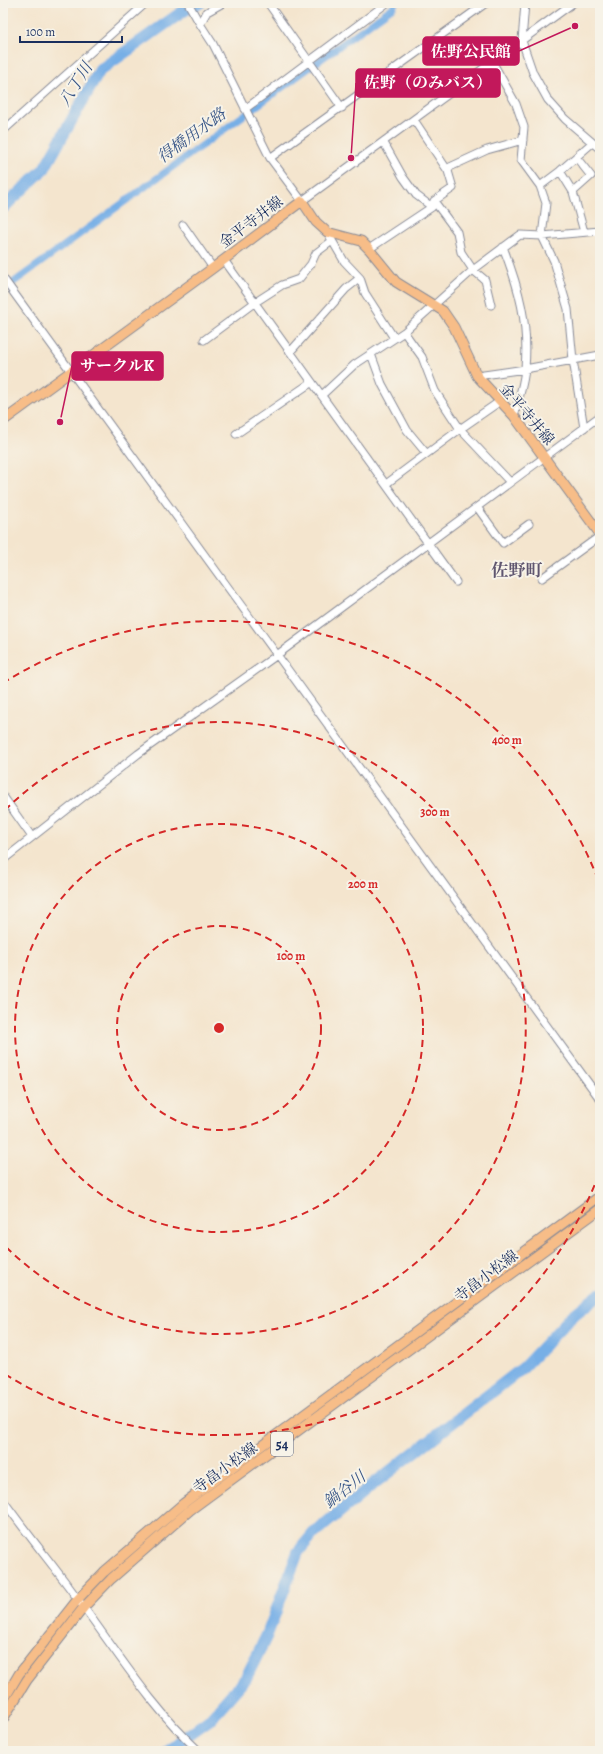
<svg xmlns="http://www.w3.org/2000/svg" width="603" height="1754" font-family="Alegreya,'Noto Serif JP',serif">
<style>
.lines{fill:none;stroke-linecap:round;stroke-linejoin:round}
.canal{stroke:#77afe6;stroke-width:7}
.river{stroke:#77afe6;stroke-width:12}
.minor-casing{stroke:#888a96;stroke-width:9}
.major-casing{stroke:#888a96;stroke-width:11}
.minor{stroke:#fff;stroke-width:7}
.major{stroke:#f7bd88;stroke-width:9}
.ring{fill:none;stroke:#d62828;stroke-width:2;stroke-dasharray:7 5}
.labels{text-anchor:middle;stroke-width:4;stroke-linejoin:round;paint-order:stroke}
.shield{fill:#f7f3e8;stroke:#5d6a87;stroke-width:1}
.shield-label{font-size:14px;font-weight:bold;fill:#1b2f5e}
.street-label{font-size:15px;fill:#1b2f5e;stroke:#f7f3e8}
.water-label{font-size:16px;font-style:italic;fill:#375587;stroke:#f7f3e8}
.quarter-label{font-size:17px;font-weight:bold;fill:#605770;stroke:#f7f3e8}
.centre{fill:#d62828;stroke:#f7f3e8;stroke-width:2}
.ring-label{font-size:12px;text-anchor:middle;font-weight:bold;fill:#d62828;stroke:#f7f3e8;stroke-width:4;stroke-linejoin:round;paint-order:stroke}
.leader{fill:none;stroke:#c2185b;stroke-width:1.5}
.callout-dot{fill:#c2185b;stroke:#f7f3e8;stroke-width:1.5}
.callout{fill:#c2185b;stroke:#c2185b;stroke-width:1.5}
.callout-label{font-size:16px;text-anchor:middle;font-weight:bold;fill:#fff}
</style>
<rect width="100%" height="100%" fill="#f7f3e8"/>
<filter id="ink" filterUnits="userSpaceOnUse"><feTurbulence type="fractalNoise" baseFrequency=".025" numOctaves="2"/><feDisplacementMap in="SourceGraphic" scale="8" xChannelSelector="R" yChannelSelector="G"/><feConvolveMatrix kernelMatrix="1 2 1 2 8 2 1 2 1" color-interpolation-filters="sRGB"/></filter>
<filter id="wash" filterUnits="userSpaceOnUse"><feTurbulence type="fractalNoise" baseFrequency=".012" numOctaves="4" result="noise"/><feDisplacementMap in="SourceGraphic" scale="16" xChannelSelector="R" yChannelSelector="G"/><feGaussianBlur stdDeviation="0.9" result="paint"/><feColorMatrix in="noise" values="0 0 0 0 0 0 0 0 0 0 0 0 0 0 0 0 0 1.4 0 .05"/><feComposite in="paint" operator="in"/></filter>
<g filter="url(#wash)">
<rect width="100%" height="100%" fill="#f4e5ce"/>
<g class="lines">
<path class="canal" d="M3,290L393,7L395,3"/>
<path class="river" d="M3,208L44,169L100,70L185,10L200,3
M166,1751L209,1720L246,1678L267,1635L298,1552L313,1534L376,1482L523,1368L571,1317L600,1294"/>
</g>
</g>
<g filter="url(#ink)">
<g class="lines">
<g class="minor-casing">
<path id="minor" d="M188,3L200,24
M223,3L207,12L200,24L213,44L270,158L302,201L573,3
M268,3L342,108
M525,3L522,41L533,73L548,100L565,119L600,149
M493,63L516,104L524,127L521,160L540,186L546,203L542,236L554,261L568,309L573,360L584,428
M245,109L387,3
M414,120L448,171
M3,131L146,3
M384,143L403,177L416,195L432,207
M270,158L486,3
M560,171L573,192L584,232
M540,186L560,171L592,143
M573,192L591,176L576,157
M434,201L457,232L461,252L473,270L485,280L491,305
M183,225L213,268
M330,237L344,261L360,278L365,293L394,338
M503,247C519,288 529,324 525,368C524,384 518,401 514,416
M369,249L432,207L434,201L453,188L448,171L450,167L487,150L523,140
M224,260L456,582
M3,278L600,1099
M404,332L422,357L435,391L460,429L510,482
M204,340L254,303L282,285L299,279L311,264L316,253L332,241
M290,352L346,289L360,278
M371,354L382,384L407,430L426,453
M477,376L525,369L600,355
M322,395L354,365L404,332L473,270L520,235L542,236L600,231
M236,434L312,382
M386,484L460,429L499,402
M477,507L503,543L529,524
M542,578L600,536
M3,796L32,837
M3,860L138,754L277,655L600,416
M3,1500C29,1537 59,1572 85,1609C121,1658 154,1710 199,1751"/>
</g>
<g class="major-casing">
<path id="major" d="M3,421L213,268L302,201L316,222L327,232L361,241L369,249L396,282L443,311L454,327L477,376L514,416L600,534
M3,1701L19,1674L78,1599L104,1572L184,1503L600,1196
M3,1719L27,1680L84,1607L111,1579L190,1510L600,1209"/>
</g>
<use href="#minor" class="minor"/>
<use href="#major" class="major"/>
</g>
</g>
<g class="ring">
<circle cx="219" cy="1028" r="102"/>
<circle cx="219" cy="1028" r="204"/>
<path d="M5 810A306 306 0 1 1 5 1246"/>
<path d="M599 1174A407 407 0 0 1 3 1373M3 683A407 407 0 0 1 599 882"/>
</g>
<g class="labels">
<rect class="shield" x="271" y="1432" width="22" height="24" rx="3"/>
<g class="shield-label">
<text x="282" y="1449">54</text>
</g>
<g class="street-label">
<text transform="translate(251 222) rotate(-37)" y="5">金平寺井線</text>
<text transform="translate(527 414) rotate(50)" y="5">金平寺井線</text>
<text transform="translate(486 1276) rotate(-37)" y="5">寺畠小松線</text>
<text transform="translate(225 1468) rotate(-36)" y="5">寺畠小松線</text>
</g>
<g class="water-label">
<text transform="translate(75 84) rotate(-58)" y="6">八丁川</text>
<text transform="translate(191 135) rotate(-36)" y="6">得橋用水路</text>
<text transform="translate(344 1489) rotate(-38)" y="6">鍋谷川</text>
</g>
<g class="quarter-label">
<text x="517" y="576">佐野町</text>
</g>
</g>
<circle cx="219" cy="1028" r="6" class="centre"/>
<g class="ring-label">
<text x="507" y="744">400 m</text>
<text x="435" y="816">300 m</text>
<text x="363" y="888">200 m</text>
<text x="291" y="960">100 m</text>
</g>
<path class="leader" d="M575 26L519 51M351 158L356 83M60 422L72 366"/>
<g class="callout-dot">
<circle cx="575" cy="26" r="4"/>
<circle cx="351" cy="158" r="4"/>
<circle cx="60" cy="422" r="4"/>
</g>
<g class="callout">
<rect x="423" y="37" width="96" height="28" rx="4"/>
<rect x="356" y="69" width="144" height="28" rx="4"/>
<rect x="72" y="352" width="91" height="28" rx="4"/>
</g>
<g class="callout-label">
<text x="471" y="57">佐野公民館</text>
<text x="428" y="88">佐野（のみバス）</text>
<text x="117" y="371">サークルK</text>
</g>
<rect width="603" height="1754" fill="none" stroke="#f7f3e8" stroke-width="16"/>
<path d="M20 36v6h102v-6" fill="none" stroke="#1b2f5e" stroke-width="2"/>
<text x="26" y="36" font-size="12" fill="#1b2f5e" stroke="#f7f3e8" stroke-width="3" paint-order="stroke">100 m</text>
</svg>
